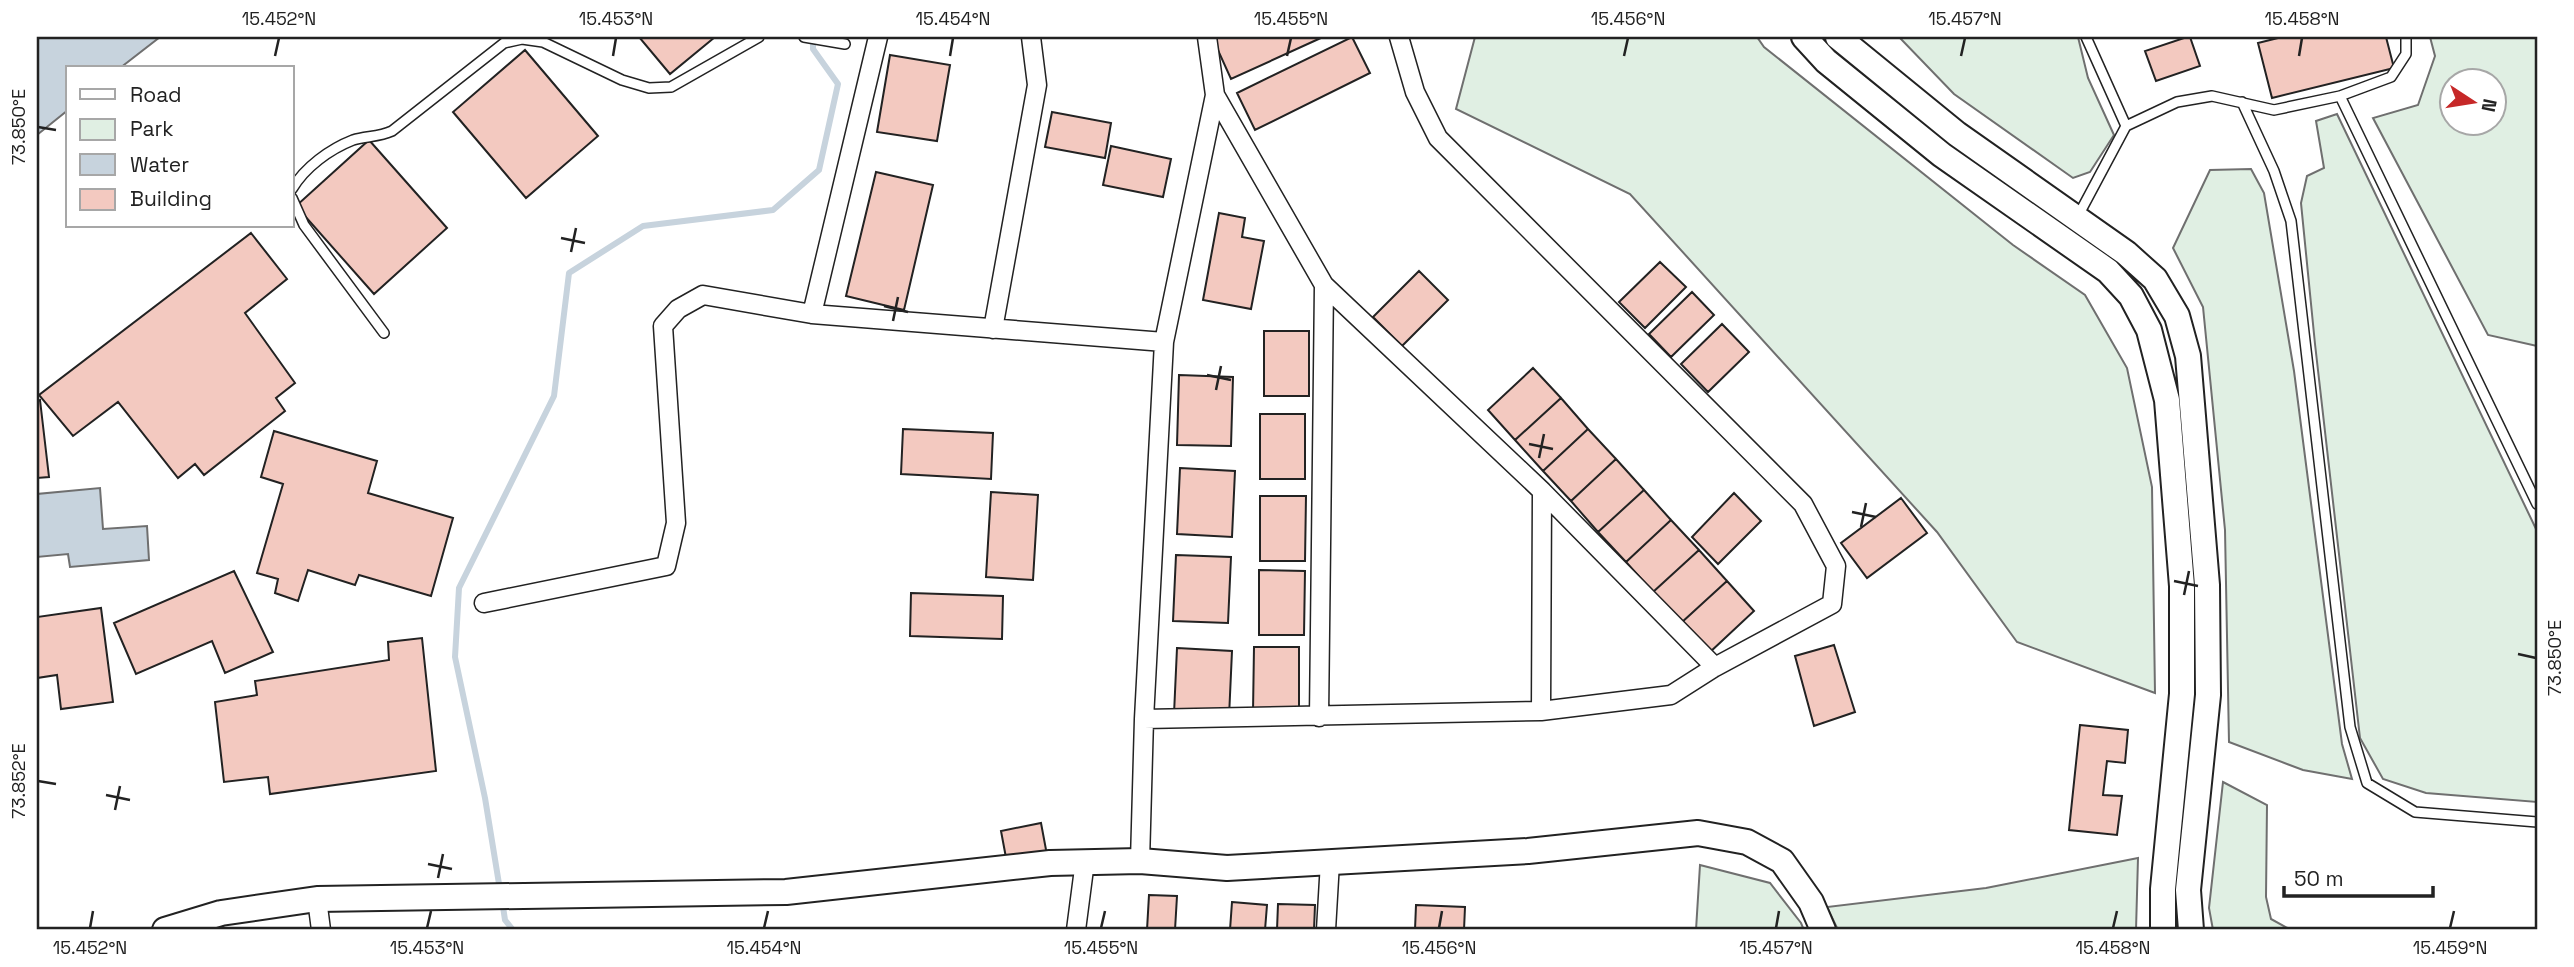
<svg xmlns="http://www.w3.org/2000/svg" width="2574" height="967" font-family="'Space Grotesk',sans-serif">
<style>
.green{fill:#e0efe3;stroke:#6f6f6f;stroke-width:2;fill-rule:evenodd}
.water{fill:#c7d3dd;stroke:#6f6f6f;stroke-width:2}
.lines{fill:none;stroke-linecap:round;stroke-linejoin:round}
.stream{stroke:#c7d3dd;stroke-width:6}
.building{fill:#f3c9c0;stroke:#222;stroke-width:2}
.lane-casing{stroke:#222;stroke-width:12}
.street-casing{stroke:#222;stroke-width:21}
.secondary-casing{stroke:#222;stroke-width:28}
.lane{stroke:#fff;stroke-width:9}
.street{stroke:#fff;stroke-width:18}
.secondary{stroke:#fff;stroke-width:24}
.ticks{fill:none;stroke:#222;stroke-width:2.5}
.neatline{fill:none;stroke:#222;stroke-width:2.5}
.ticks-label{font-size:18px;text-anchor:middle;fill:#222}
</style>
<rect width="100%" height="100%" fill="#fff"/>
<path class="green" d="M1475,37H1757L1764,47L2013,245L2085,295L2127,368L2152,487L2155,693L2017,642L1937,532L1630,194L1456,109Z
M1899,37H2078L2088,78L2114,135L2090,172L2073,178L1954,94Z
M2430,37H2537V346L2488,335L2373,118L2418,105L2435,56ZM2494,80V122H2452V80Z
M2337,114L2537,531V802L2426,793L2383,779L2360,738L2315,344L2301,203L2307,176L2324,168L2316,121Z
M2251,169L2264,193L2294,371L2342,744L2352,779L2303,770L2229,742L2225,530L2203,307L2173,248L2210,170Z
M2223,782L2267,805L2266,897L2271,919L2291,930H2213L2209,908Z
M2138,858L2136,930H1838L1827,907L1986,888Z
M1700,865L1770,883L1801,923L1804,930H1696Z"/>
<path class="water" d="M37,37H160L120,68H68V110L37,135Z
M100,488L103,529L147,526L149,560L70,567L68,554L37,557V494Z"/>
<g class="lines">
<path class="stream" d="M500,890L485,798L455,657L459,588L554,396L569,273L643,226L773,210L819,170L838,84L813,49V37
M502,900L505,920L513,930"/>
</g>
<path class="building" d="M639,37H715L670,74Z
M1212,37H1323L1231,79Z
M1352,37L1370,73L1255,130L1237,93Z
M2187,37H2190L2200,66L2156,81L2145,51Z
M2282,37H2386L2394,68L2272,98L2258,43Z
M525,50L598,136L526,198L453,112Z
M890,55L950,65L937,141L877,132Z
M1052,112L1111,123L1105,158L1045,147Z
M369,140L447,228L374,294L296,206Z
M1111,146L1171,159L1163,197L1103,185Z
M876,172L933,185L904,310L846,296Z
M1219,213L1245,218L1242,237L1264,241L1251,309L1203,300Z
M251,233L287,279L245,313L295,383L276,398L285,411L204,475L195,464L178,478L118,402L73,436L39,395Z
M1660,262L1686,287L1645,328L1619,302Z
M1419,271L1448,300L1402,346L1373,317Z
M1692,292L1714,315L1671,357L1649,334Z
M1722,324L1749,352L1708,392L1681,364Z
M1264,331H1309V396H1264Z
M1533,368L1561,398L1515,440L1488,410Z
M1179,375L1233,377L1231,446L1177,445Z
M1561,398L1588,429L1543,471L1515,440Z
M40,400L49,477L37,478V401Z
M1260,414H1305V479H1260Z
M903,429L993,433L991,479L901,474Z
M1588,429L1616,459L1571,501L1543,471Z
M274,431L377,461L368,493L453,518L431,596L359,575L355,585L308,570L298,601L275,593L278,579L257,573L283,484L261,477Z
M1616,459L1644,490L1598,532L1571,501Z
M1180,468L1235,471L1232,537L1177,534Z
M1644,490L1671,520L1626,562L1598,532Z
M991,492L1038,495L1033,580L986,577Z
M1734,493L1761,521L1718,564L1692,537Z
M1260,496H1306L1305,561H1260Z
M1901,498L1927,533L1867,578L1841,543Z
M1671,520L1699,550L1653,592L1626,562Z
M1699,550L1727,581L1681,623L1653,592Z
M1176,555L1231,557L1228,623L1173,621Z
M1259,570L1305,571L1304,635H1259Z
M234,571L273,652L225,673L212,641L136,674L114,623Z
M1727,581L1754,611L1709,653L1681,623Z
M911,593L1003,596L1002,639L910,636Z
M101,608L113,702L61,709L57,675L37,678V617Z
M422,638L436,771L270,794L268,777L224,782L215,702L257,695L255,681L389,660L388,642Z
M1834,645L1855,712L1814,726L1795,656Z
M1254,647H1299V712H1253Z
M1177,648L1232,651L1229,717L1174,714Z
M2080,725L2128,730L2125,763L2107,761L2103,795L2122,796L2117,835L2069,830Z
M1041,823L1047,855L1007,863L1001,831Z
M1149,895L1177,896L1175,930H1147Z
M1232,902L1267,905L1265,930H1230Z
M1278,904L1315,905L1314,930H1277Z
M1416,905L1465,907L1464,930H1415Z"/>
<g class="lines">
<g class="lane-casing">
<path id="lane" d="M804,37L845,44
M2086,37L2126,126
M2340,96L2537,504
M2242,102L2274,171L2291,221L2350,727L2367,783L2415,812L2537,822
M292,189C305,167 330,149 353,140C366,136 379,137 392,131L504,43L522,39L543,42L622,80L649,88L671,87L759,37
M292,198L304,225L384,333
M2078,216L2126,126L2177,102L2212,96L2274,110L2340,96L2391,77L2406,54V37"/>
</g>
<g class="street-casing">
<path id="street" d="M1215,95L1324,285L1542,491L1715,667
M812,314L878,37
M993,329L1037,85L1031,37
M484,603L666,566L676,523L663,326L678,309L703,295L812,314L1164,342
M1541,711L1542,491
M1319,717L1324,285
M1144,719L1541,711L1671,695L1715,667L1832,604L1836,566L1803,504L1438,138L1415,92L1399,37
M1140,861L1144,719L1164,342L1215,95L1207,37
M317,899L321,930
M1076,930L1085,861
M1326,930L1330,862"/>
</g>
<g class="secondary-casing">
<path id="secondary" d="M1804,37L1826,61L1942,155L2108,271L2131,296L2149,330L2167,400L2182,586V694L2163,889V930
M1838,37L1957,134L2126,253L2155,279L2177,316L2188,356L2207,585L2208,695L2188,890L2191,930
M165,930L221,913L317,899L786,892L1050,863L1140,861L1227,868L1528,851L1698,833L1747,842L1782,861L1811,902L1823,930"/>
</g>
<use href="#lane" class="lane"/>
<use href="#street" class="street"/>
<use href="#secondary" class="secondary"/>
</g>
<path class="ticks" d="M275,56L279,38M613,56L616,38M950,56L953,38M1287,56L1291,38M1624,56L1628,38M1961,56L1965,38M2299,56L2302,38M38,127L56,130M561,238L585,243M571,252L576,228M884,306L908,312M893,321L898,297M1207,375L1231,380M1216,390L1221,366M1529,444L1553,449M1539,458L1544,434M1852,512L1876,517M1861,527L1866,503M2174,581L2198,586M2184,595L2189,571M2518,654L2536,658M38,781L56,784M106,795L130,800M115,810L120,786M428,864L452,869M438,878L443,854M90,928L93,911M427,928L431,911M764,928L768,911M1101,928L1105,911M1439,928L1442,911M1776,928L1779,911M2113,928L2117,911M2450,928L2454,911"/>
<rect width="2574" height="967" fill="none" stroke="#ffffff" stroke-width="77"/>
<rect x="66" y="66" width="228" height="161" fill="#ffffff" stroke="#a7a7a7" stroke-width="2"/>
<rect x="80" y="89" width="35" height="10" fill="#ffffff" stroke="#a7a7a7" stroke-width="2"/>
<text x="130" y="102" font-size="21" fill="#222222">Road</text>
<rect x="80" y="119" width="35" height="21" fill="#e0efe3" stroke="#a7a7a7" stroke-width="2"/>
<text x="130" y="136" font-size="21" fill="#222222">Park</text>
<rect x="80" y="154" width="35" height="21" fill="#c7d3dd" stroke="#a7a7a7" stroke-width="2"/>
<text x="130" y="172" font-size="21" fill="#222222">Water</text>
<rect x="80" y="189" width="35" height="21" fill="#f3c9c0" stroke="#a7a7a7" stroke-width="2"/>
<text x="130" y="206" font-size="21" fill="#222222">Building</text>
<g transform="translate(2473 102) rotate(102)"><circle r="33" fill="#ffffff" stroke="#a7a7a7" stroke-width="2"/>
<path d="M0-5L12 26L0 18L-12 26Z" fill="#c62828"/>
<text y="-10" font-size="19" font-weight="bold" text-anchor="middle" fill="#222222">N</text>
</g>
<path d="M2284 886v10h149v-10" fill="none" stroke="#222222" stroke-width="3.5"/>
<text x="2294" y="886" font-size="21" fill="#222222" stroke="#ffffff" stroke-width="5" paint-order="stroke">50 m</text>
<rect x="38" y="38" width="2498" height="890" class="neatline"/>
<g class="ticks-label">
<text x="279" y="25">15.452°N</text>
<text x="616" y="25">15.453°N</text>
<text x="953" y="25">15.454°N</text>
<text x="1291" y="25">15.455°N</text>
<text x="1628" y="25">15.456°N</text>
<text x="1965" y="25">15.457°N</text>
<text x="2302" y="25">15.458°N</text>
<text transform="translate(19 127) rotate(-90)" y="6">73.850°E</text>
<text transform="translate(2555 658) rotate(-90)" y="6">73.850°E</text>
<text transform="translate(19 781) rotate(-90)" y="6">73.852°E</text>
<text x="90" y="954">15.452°N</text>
<text x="427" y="954">15.453°N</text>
<text x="764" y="954">15.454°N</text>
<text x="1101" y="954">15.455°N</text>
<text x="1439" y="954">15.456°N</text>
<text x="1776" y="954">15.457°N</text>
<text x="2113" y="954">15.458°N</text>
<text x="2450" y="954">15.459°N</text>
</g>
</svg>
